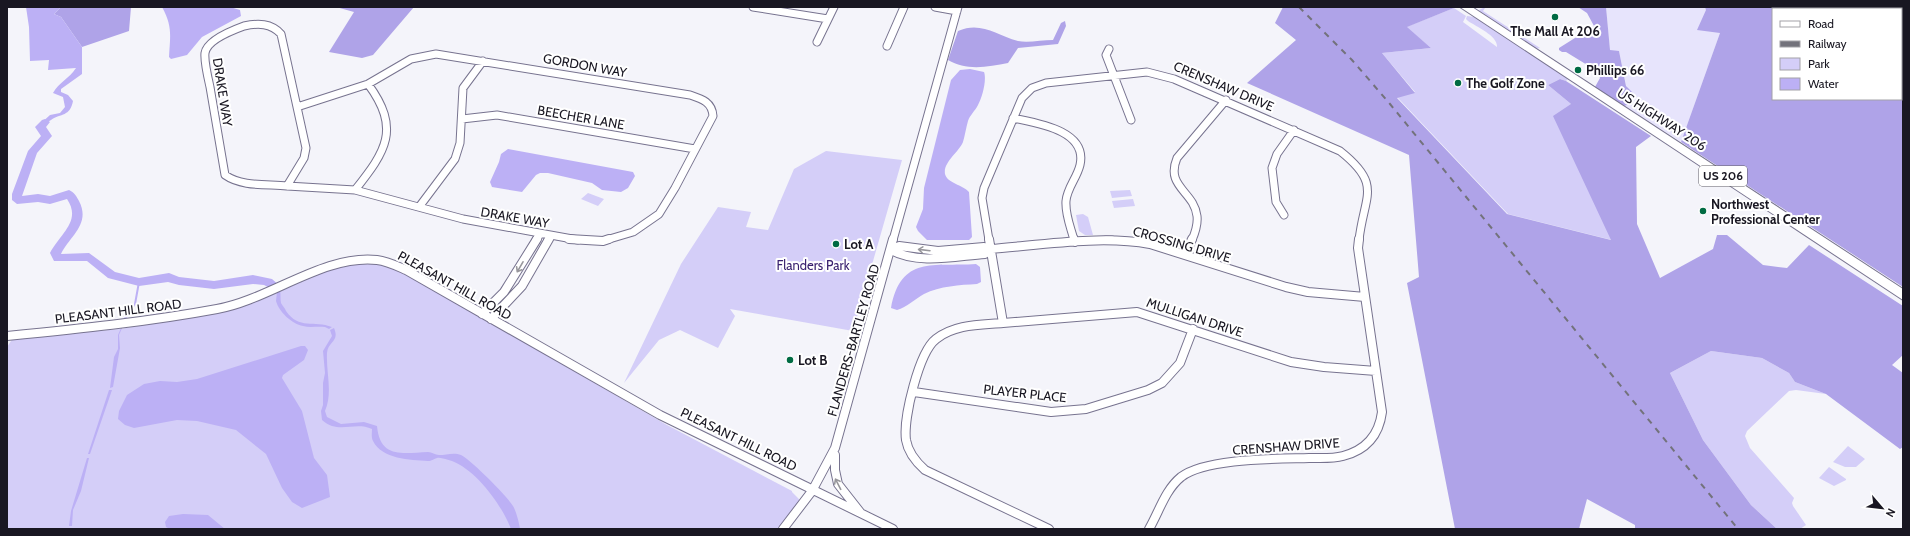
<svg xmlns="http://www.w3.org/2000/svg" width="1910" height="536" font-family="Cabin,sans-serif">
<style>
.built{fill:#e7e4fc}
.green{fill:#d4cef8}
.forest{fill:#afa3e8;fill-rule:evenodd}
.water{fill:#bcb0f5}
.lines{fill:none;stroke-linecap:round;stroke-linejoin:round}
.stream{stroke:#bcb0f5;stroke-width:2}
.river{fill:#bcb0f5;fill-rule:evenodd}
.minor-far1-casing{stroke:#77738f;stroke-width:9}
.minor-casing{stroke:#77738f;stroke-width:10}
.highway-casing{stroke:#77738f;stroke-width:2}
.minor-far1{stroke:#fff;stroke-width:7}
.minor{stroke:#fff;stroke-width:8}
.highway{fill:#fff;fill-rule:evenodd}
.rail{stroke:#73727b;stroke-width:2;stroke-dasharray:6 6;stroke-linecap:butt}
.oneway{stroke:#98979c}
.poi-dot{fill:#006b43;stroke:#fff;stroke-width:1.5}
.labels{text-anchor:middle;stroke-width:4;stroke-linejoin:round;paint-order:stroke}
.shield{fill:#fff;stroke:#5e5d64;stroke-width:1}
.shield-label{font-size:12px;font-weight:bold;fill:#191722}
.poi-label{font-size:13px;font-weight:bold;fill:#191722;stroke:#fff;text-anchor:start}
.street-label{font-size:13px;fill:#191722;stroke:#fff}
.park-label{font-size:13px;fill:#39216f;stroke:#fff}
</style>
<rect width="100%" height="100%" fill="#f4f4fa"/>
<path class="built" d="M1606,7H1705L1720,33L1681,142L1624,106L1630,104L1619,51H1610Z"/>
<path class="green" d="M1454,8L1466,16L1463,22L1497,47C1498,36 1477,27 1468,21L1466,19L1467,16L1475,17L1568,79L1566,81L1560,79L1548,85L1571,104L1587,186L1612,240L1508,214L1397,97L1415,92L1382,53L1431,48L1406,27Z
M1483,8H1485L1483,11L1540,48L1536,49L1480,12L1479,10Z
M826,151L902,160L853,331L730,309L735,316L718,348L680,330L659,340L624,383L681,264L718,207L751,212L746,227L768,230L794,169Z
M1130,190L1132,196L1112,198L1110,191Z
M588,193L604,199L598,206L581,199Z
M1133,199L1135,206L1114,208L1112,201Z
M1083,214L1088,217L1093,235H1085L1079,231L1076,215Z
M372,262L389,266L405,273L667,425L792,491V492L799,499V502L778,529H7V347L13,338L120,329L201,315L333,268Z
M1711,351L1762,358L1789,373L1795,382L1826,394L1796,390L1789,391L1747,431L1745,436L1750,448L1794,498L1792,503L1793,506L1806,525L1800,529H1777L1751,505L1703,440L1670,373Z
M1848,446L1865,459L1856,467H1845L1833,462Z
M1829,467L1846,479V480L1834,486L1819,478Z"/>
<path class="forest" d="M61,7H131L129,31L82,47L61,17L54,14Z
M336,7H414L373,55L362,58L329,52L354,12Z
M1283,7L1454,8L1407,27L1431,48L1382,53L1415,93L1397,98L1507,214L1611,240L1553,116L1571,104L1548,85L1560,79L1566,81L1651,136L1636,147L1637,224L1660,278L1713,249L1717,235H1727L1763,265L1787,268L1809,245L1903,306V355L1892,365L1903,373V447L1900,449L1826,394L1795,382L1789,373L1762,358L1711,351L1670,373L1703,440L1751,505L1777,529H1635V525L1587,499L1579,529H1455L1407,283L1419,277L1409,155L1247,83L1296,40L1275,23Z
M1578,7H1606L1610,50L1619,51L1626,86L1634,94L1630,104L1624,106L1595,87L1600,78L1597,71L1566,52H1562L1559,50V48L1594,26L1587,13Z
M1705,7H1903V287L1681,142L1720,33L1697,30L1706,10ZM1773,9H1901V99H1773Z
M1065,21L1066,26L1058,44L1018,48L1008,63C988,67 966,71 948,60L958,31C981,21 996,35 1018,41C1028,43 1042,40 1053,40L1061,23Z"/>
<path class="water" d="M26,7H61L54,14L61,17L82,47V74L61,89V92L68,95L73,101C70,117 61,113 51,120C49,121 46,124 44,127V134L39,129V125L50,115L60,113L65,107L63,97L53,93C59,82 69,79 76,68L48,70L49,60L30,61L29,27Z
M162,7H230L240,10L241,16L202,37L187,55L171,59L169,57C170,36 173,27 162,7Z
M970,69L984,72C987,80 982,98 978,105C975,111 970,115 968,121C966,128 965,135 963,142C959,152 943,162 945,174C947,183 963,185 969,192L972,237L969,240H927L918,231L916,227L923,209L924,188L951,80L960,70Z
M508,149L633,172L635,176L628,188L621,192L602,190L592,183L548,173H540L536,175L522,192L492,187L490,182L499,162L501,154Z
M976,264L980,267L981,282L977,284C960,285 940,286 924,294C915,299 907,307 897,310L891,308C901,255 933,267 976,264Z
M280,290C281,294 280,299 281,303C282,305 285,308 286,311C299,330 314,320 332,327L329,329L325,327C317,326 310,328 303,326C292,324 279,312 276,301L277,292Z
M121,328H122L119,335L120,348L113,387L110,388L114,357L118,349V335Z
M334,328C340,342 328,341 327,353C326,373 333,392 325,411L327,417L341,424L364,422L377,426C380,459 403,453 428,452C432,452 435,455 439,455C446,455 454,452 461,455C470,459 507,496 513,506C516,511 519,522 520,529H511C502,505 476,470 452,461C447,460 441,457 437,458C433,459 432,461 428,461C410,460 382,459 373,441C371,437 372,432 372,429C354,421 339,435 322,420L321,411L323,405V383L325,373L323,351L332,336L330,330Z
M301,346H305L308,350L304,360L283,375L282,378L302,411L314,458L327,475L330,497L302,508L292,502L282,488L266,454L236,430L197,421L177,420L134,428L125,425L118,419L119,411L127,395L144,384L160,381L177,382L197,379Z
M109,390H112L90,454H88Z
M87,458H89L81,491L73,510L72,526H69L71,511Z
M183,514L208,515L225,529H170L166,527L165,522L169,516Z"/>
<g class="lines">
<path class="stream" d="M124,320L135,304L139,282"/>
<path class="river" d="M45,119L50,122L46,127L52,136L37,153L22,196L38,194L50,196L69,190C74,192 77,197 79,201C91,224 70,236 61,254L89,253L115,272L139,278L169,273L179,277L214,281L253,275L272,279L280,286L278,289L274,290L264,285L253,284L214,289L179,285L168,282L139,286L108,278L87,261H54L50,253C60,234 82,221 67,199L50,204L38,202L17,204L12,200V194L28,151L41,136L35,127L42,120Z"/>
<g class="minor-far1-casing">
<path id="minor-far1" d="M753,7L828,19
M935,7L957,11
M817,42L834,7
M887,46L904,7
M1109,49L1106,55L1131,120
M297,107L368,84L411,59L436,54L690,95C702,99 712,102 713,116L675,188L659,214L633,232L606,240
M1013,118C1036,123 1088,130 1080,165C1077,178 1067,188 1066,201C1065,215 1071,228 1074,240
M462,119L497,115L695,149
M287,186L355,190L463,219L578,240
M287,186C267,184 242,187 225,175C220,146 215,116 210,87C208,78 204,61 205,53C207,40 233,30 244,26C258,23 271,23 281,34L297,107
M287,186L304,158L306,148L297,107
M355,190C386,151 401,129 368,84
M419,207L455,159L460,143L463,88L483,61
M1284,215L1276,202L1272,168L1277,154L1294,130
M536,240L540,234
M548,240L551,236
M893,240L958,7
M989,240L982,198L984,188L1022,98L1032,88L1046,83L1147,72L1174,79L1340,151C1383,185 1364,195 1359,240
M1106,240H1112
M1192,240C1195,233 1198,224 1197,216C1194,191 1165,187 1177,158L1226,100"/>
</g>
<g class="minor-casing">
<path id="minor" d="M569,239L603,241L609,239
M989,239L1003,323C980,325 955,324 936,339C919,352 903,418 906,440C908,452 916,462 925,470L1049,529
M1074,239L1075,242
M891,250L899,246L938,251L984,247L990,249C1041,245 1100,235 1150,244L1286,287L1308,292L1365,297
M891,250C918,265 956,256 985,254L990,249
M1185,255L1192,239
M482,314L504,292L537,239
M491,319L522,286L549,239
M1003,323L1137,312L1291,362L1324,367L1376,371
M7,336C77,329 147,322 217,309C269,300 324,254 377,260C387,261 397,266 406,270L660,415L893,529
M914,392L1051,412L1086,409L1148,390L1162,383L1180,363L1193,329
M835,455V470L838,484L860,512
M783,529L812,491L835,448L893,239
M1149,529C1159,512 1165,490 1181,477C1206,458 1277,459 1309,458C1320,458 1332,459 1343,456C1366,450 1379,435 1382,412L1358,248L1359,239"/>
</g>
<g class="highway-casing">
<path id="highway" d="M1460,7H1472L1903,289V300Z"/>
</g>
<use href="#minor-far1" class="minor-far1"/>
<use href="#minor" class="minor"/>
<use href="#highway" class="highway"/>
<path class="rail" d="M1299,7L1352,60L1390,104L1738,529"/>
</g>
<defs><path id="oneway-shaft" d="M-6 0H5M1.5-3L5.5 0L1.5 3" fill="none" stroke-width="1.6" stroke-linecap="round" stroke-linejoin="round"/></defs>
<g class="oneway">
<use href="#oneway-shaft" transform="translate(924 250) rotate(-173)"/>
<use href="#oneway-shaft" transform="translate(520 267) rotate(120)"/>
<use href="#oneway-shaft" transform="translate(838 484) rotate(-117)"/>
</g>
<g class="poi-dot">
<circle cx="1555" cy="17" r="4"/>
<circle cx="1578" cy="70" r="4"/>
<circle cx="1458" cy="83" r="4"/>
<circle cx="1703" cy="211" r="4"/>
<circle cx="836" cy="244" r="4"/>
<circle cx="790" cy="360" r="4"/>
</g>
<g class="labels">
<rect class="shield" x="1699" y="166" width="48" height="20" rx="3"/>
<g class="shield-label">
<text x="1723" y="180">US 206</text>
</g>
<g class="poi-label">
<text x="1555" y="36" text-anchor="middle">The Mall At 206</text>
<text x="1586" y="75">Phillips 66</text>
<text x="1466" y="88">The Golf Zone</text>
<text x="1711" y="209">Northwest<tspan x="1711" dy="15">Professional Center</tspan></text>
<text x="844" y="249">Lot A</text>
<text x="798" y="365">Lot B</text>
</g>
<g class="street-label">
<text transform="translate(585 65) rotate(10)" y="5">GORDON WAY</text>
<text transform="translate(1224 86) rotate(23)" y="5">CRENSHAW DRIVE</text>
<text transform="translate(223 92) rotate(81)" y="5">DRAKE WAY</text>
<text transform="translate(581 117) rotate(10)" y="5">BEECHER LANE</text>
<text transform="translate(1662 119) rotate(33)" y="5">US HIGHWAY 206</text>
<text transform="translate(515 217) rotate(10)" y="5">DRAKE WAY</text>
<text transform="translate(1182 244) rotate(16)" y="5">CROSSING DRIVE</text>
<text transform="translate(455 285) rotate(29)" y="5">PLEASANT HILL ROAD</text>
<text transform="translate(118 311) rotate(-7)" y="5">PLEASANT HILL ROAD</text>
<text transform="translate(1195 317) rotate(18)" y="5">MULLIGAN DRIVE</text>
<text transform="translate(853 340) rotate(-74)" y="5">FLANDERS-BARTLEY ROAD</text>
<text transform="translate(1025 393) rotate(6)" y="5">PLAYER PLACE</text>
<text transform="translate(739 439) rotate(26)" y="5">PLEASANT HILL ROAD</text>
<text transform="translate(1286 446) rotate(-4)" y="5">CRENSHAW DRIVE</text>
</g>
<g class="park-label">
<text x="813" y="270">Flanders Park</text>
</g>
</g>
<rect width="1910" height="536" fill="none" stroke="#191722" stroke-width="16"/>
<rect x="1772" y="8" width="130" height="92" fill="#ffffff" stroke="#a3a2a7"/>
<rect x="1780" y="21" width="20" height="6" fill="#ffffff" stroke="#a3a2a7"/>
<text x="1808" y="28" font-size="12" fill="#191722">Road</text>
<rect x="1780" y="41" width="20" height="6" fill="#73727b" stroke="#a3a2a7"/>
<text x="1808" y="48" font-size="12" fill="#191722">Railway</text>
<rect x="1780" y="58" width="20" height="12" fill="#d4cef8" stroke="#a3a2a7"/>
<text x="1808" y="68" font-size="12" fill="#191722">Park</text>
<rect x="1780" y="78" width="20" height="12" fill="#bcb0f5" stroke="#a3a2a7"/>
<text x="1808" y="88" font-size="12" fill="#191722">Water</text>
<g transform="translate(1882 508) rotate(118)" stroke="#ffffff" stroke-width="3" paint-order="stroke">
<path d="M0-3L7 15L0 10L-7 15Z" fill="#191722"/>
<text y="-6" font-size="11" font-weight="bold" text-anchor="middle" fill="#191722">N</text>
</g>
</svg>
